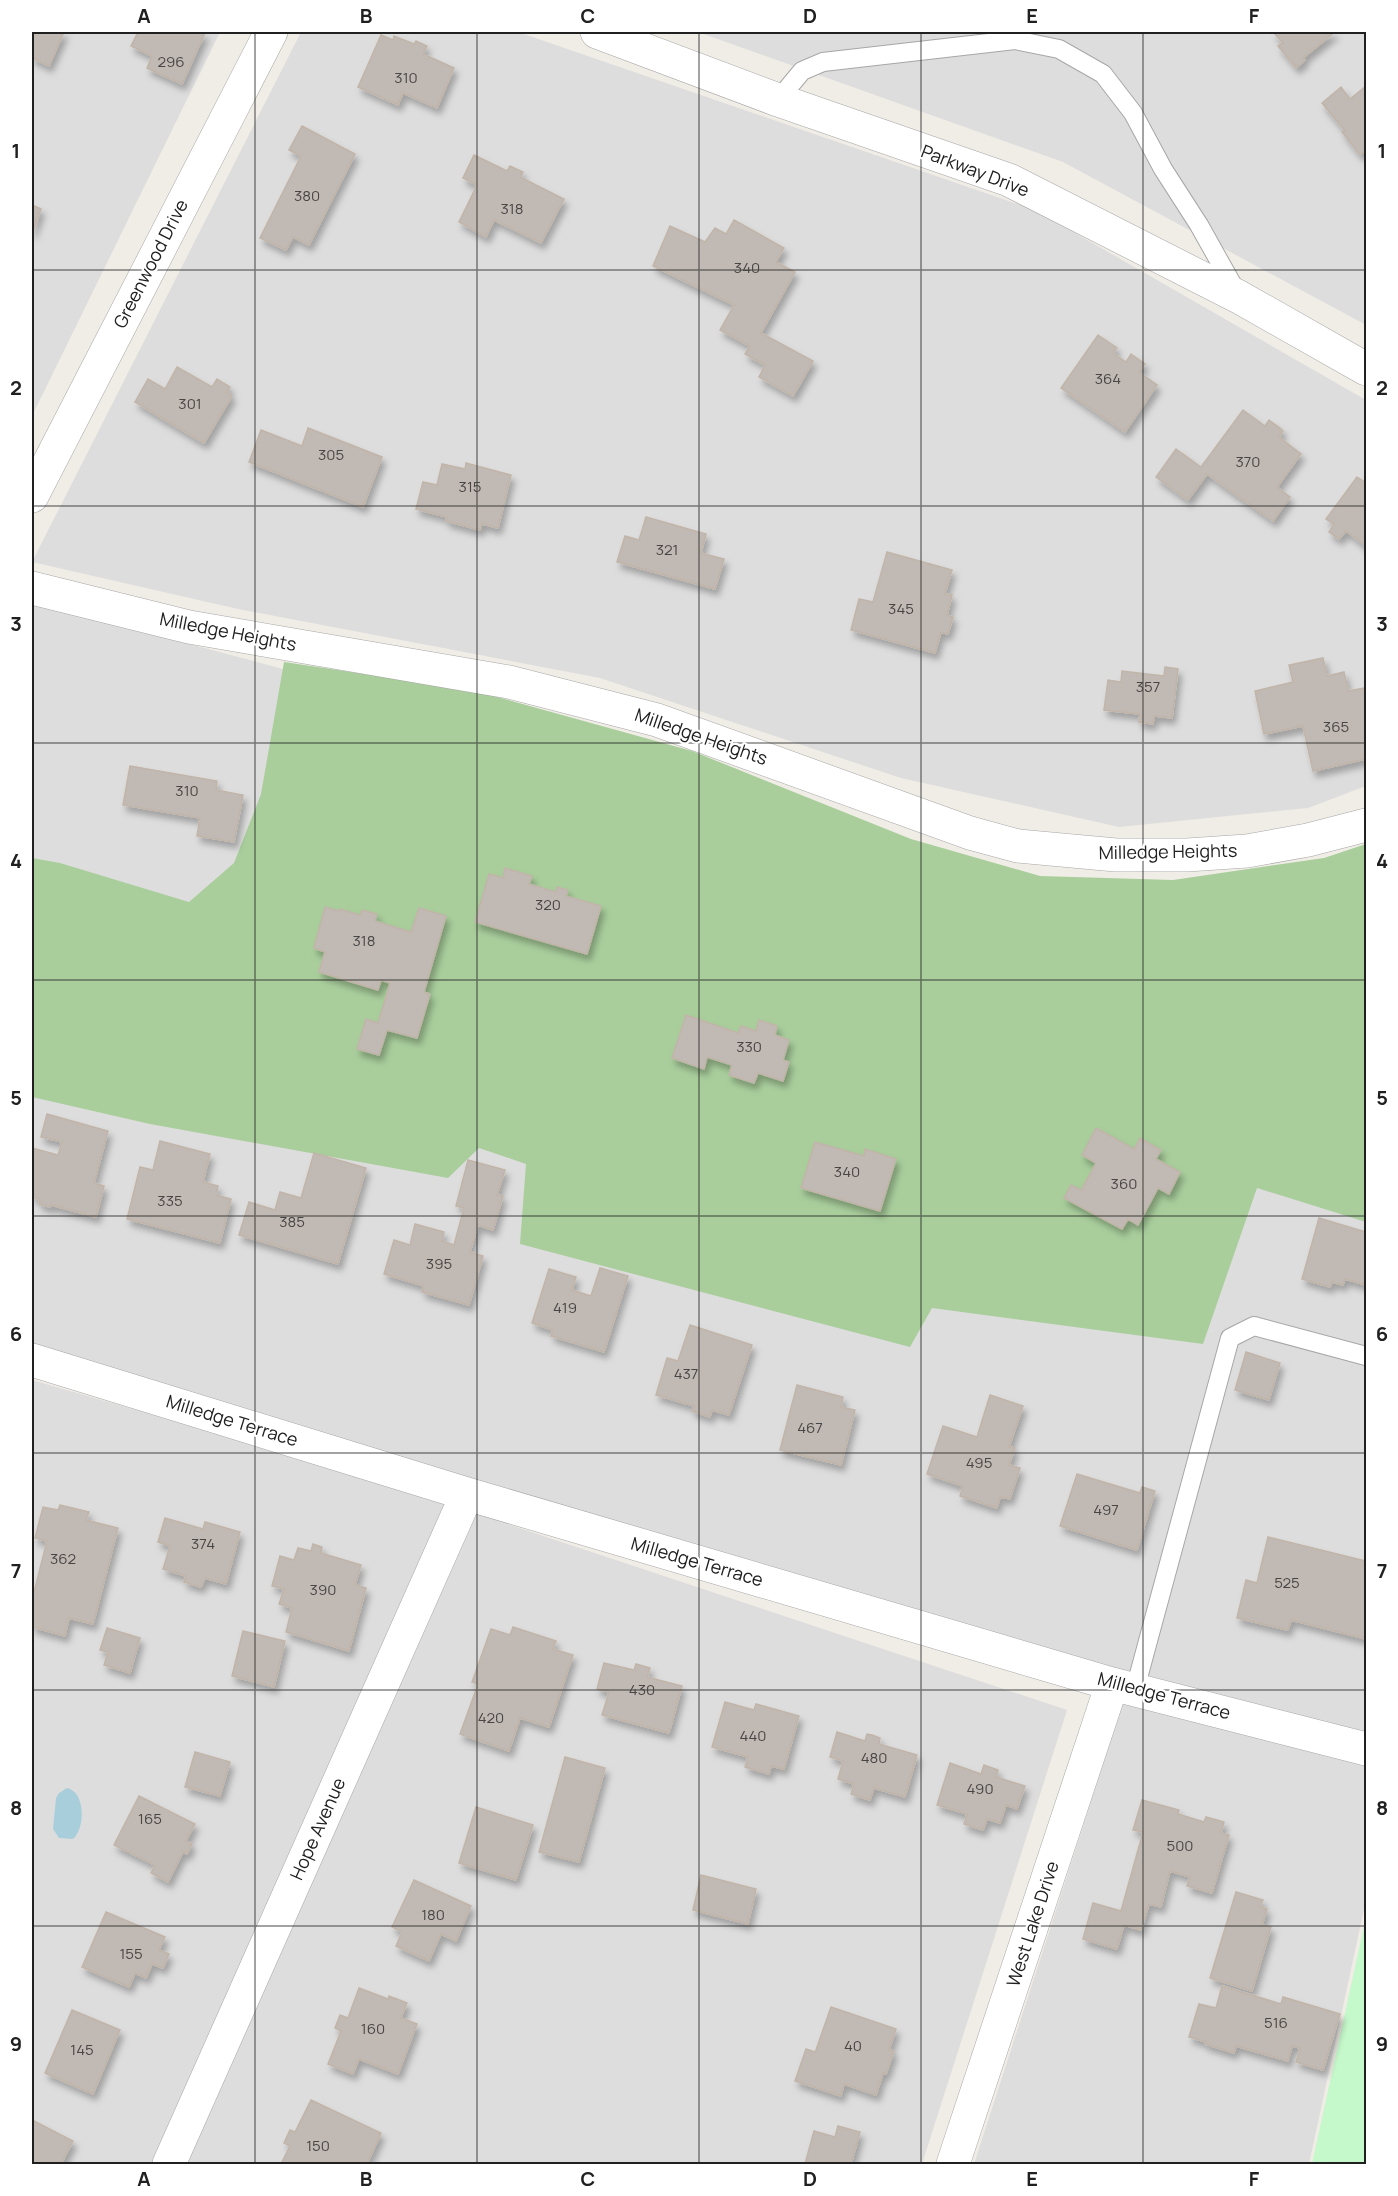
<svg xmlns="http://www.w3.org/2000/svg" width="1398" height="2196" font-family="Manrope,sans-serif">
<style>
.residential{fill:#dedddd}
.forest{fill:#a9ce9c}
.park{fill:#c5f8cb}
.water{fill:#a8cedc}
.building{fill:#c1b9b3;stroke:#c1b5a9;stroke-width:1.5;filter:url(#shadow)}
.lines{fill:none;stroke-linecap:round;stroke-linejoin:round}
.service-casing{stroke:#a7a7a7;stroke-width:20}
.minor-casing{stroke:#a7a7a7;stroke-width:34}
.service{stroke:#fff;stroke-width:18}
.minor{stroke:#fff;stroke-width:33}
.grid{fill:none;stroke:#202020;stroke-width:1.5;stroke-opacity:0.55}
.labels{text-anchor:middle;stroke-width:4.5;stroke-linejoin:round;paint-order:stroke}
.number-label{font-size:15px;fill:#484645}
.street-label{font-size:18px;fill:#202020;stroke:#fff}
.neatline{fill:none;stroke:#202020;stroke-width:2}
.grid-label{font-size:20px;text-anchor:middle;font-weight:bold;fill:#202020}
</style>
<defs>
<filter id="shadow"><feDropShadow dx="3.5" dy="6" stdDeviation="3" flood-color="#0004"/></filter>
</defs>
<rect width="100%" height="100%" fill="#f0ede6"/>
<path class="residential" d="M32,32H220L32,416Z
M301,32H518L1035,210L1366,400V786L1308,808L1119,827L901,778L600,678L238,609L32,562Z
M698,32H1366V325L1063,162Z
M32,602L796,806L1115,924L1366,860V1735L1118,1670L457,1476L32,1345Z
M32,1380L448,1500L156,2164H32Z
M477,1514L1067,1710L922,2164H185Z
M1124,1700L1366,1763V1900L1309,2164H974Z"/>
<path class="forest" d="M284,662L472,690L692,751L911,839L1040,876L1173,880L1324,858L1366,844V1222L1257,1188L1203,1344L932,1308L910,1347L520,1244L526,1164L479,1148L448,1178L150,1124L32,1097V858L60,863L189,902L234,863L261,794Z"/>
<path class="park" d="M1366,1917V2164H1312Z"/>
<path class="water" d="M67,1788C86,1792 85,1829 73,1839L59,1838L53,1829L56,1798L59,1793Z"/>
<path class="building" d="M32,32H64L49,66L32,58Z
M136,32L205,33L182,84L147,68L152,56L131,46L138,32Z
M1273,32H1335L1303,58L1305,60L1296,68L1278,46L1283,43Z
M381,35L393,40L394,36L414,44L416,41L427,46L423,54L454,68L437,108L403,93L398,105L358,87Z
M1366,86V150L1360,155L1342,132L1345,131L1322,103L1341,87L1350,99Z
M302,126L355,154L309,245L293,237L286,250L260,238L301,156L289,150Z
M474,155L507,171L510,166L523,172L520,177L564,199L541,243L494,220L486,237L459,222L477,185L463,178Z
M32,205L41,209L32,234Z
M734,220L784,248L776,262L795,272L761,333L813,361L793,396L759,377L765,365L745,354L750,346L720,330L734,305L653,266L670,226L705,242L715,228L726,234Z
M1098,335L1117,348L1113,353L1126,362L1131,354L1145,364L1139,372L1157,385L1125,432L1061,388Z
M177,367L212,387L217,379L230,387L227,392L232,396L204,443L135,402L148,379L165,389Z
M1243,410L1265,426L1269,420L1280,428L1283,431L1279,437L1301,454L1277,487L1290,497L1273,521L1207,474L1188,500L1156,477L1176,449L1201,467Z
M308,428L382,457L363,507L249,462L261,430L302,446Z
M466,463L511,475L498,528L482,524L480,530L446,521L447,517L416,509L423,482L437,485L442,464L465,469Z
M1357,477L1366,483V546L1346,531L1339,539L1329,532L1334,524L1326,519Z
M646,517L706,534L701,553L724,559L715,589L617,562L625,536L639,540Z
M887,552L952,570L945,594L952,595L947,615L953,617L948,634L941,632L935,653L851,630L859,599L873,602Z
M1323,658L1327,676L1344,672L1348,691L1365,688L1366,697V759L1313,771L1303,726L1264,734L1255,691L1293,682L1289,665Z
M1165,667L1178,669L1172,718L1154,716L1153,724L1139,722L1140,714L1104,710L1108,680L1121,682L1122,671L1164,676Z
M130,766L217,781L216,790L243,795L234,842L197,836L200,818L123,805Z
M505,868L532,876L529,884L556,892L557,887L568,890L566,896L601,906L587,954L475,922L489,874L503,878Z
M325,907L339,911L340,909L360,915L362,910L377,914L375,921L411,932L419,908L446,916L424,992L430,994L417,1038L387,1030L379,1055L357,1049L366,1019L378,1023L390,983L381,980L378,990L319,972L325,952L314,948Z
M686,1015L738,1033L741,1026L756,1031L759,1020L777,1026L775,1035L789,1040L783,1060L789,1062L783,1081L758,1073L754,1083L729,1075L732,1065L707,1057L704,1069L672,1058Z
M47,1114L108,1131L94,1183L104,1186L96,1217L51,1205L50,1207L39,1204L40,1199L32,1197V1148L58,1155L62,1142L41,1137Z
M1096,1128L1134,1149L1140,1138L1161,1150L1156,1159L1180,1172L1169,1194L1158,1188L1138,1225L1128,1219L1122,1229L1064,1198L1071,1185L1081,1190L1096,1163L1082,1155Z
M160,1141L210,1154L203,1182L218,1186L216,1195L231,1199L220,1243L127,1219L140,1167L153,1170Z
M815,1142L864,1156L865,1149L896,1159L880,1211L801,1188Z
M314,1153L366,1168L338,1264L239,1235L249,1202L275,1210L280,1192L301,1198Z
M468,1160L505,1170L497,1195L503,1196L493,1230L478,1225L470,1252L483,1256L469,1305L422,1292L424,1286L384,1274L394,1240L410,1245L415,1224L444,1232L442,1241L454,1245L464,1208L456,1206Z
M1319,1218L1366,1232V1285L1345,1279L1343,1285L1332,1282L1330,1287L1302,1279Z
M600,1268L628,1276L604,1352L551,1336L553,1330L532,1323L549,1269L576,1277L572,1290L591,1296Z
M690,1325L752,1345L729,1415L712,1410L710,1417L692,1411L694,1406L656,1395L667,1358L678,1361Z
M1246,1352L1280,1363L1269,1400L1235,1390Z
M797,1385L843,1397L841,1407L855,1410L841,1465L780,1450Z
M990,1395L1023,1406L1009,1447L1015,1448L1009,1465L1020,1468L1010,1499L1000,1497L997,1508L960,1496L963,1486L927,1474L943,1426L977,1437Z
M1077,1474L1140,1493L1142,1487L1155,1491L1137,1550L1060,1526Z
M60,1505L89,1512L86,1520L118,1528L93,1624L69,1618L65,1636L32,1627V1600L47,1541L35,1538L43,1507L58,1510Z
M165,1518L203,1529L205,1522L240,1532L226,1584L205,1578L201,1587L184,1582L186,1576L163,1569L170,1546L158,1542Z
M1268,1537L1366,1561V1639L1291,1620L1288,1630L1237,1618L1246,1580L1257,1583Z
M313,1544L322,1547L321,1553L361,1565L355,1585L366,1588L349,1651L286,1632L292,1608L279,1604L284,1589L272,1586L280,1556L294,1560L298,1548L311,1551Z
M513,1627L556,1641L553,1649L573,1655L549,1727L520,1718L509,1751L460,1734L478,1684L472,1682L491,1629L510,1635Z
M107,1628L140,1638L130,1673L104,1665L108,1652L100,1650Z
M243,1631L285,1641L274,1687L232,1676Z
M604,1663L634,1670L636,1664L650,1668L647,1677L682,1686L669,1733L602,1715L609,1692L597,1689Z
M725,1702L754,1710L756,1704L799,1716L784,1769L771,1766L769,1774L745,1767L748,1757L712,1747Z
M837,1732L865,1741L867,1734L872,1735L880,1738L879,1744L917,1755L905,1797L874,1788L870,1800L851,1794L854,1784L838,1779L843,1761L830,1757Z
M195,1752L230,1762L220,1796L185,1787Z
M565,1757L605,1768L579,1862L539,1852Z
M950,1763L981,1774L984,1765L998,1770L996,1777L1025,1786L1017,1809L1006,1805L1000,1823L987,1819L983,1830L964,1824L967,1814L937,1805Z
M139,1796L195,1824L186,1841L192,1844L187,1854L183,1852L168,1882L151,1873L155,1865L114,1845Z
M1142,1800L1179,1810L1178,1814L1204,1822L1206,1817L1224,1822L1221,1833L1229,1835L1212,1893L1187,1886L1190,1877L1170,1871L1161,1907L1149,1904L1141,1930L1124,1925L1117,1949L1083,1939L1093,1903L1121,1911L1143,1832L1133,1830Z
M476,1807L533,1825L516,1880L459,1863Z
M701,1875L756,1889L748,1924L693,1910Z
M414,1880L471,1906L456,1941L441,1934L429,1961L396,1946L402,1932L392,1927Z
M1236,1892L1263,1900L1260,1907L1267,1909L1262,1925L1271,1927L1252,1991L1210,1978Z
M106,1912L165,1937L159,1950L169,1954L163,1968L152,1964L146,1978L135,1973L129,1987L82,1967Z
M1222,1986L1281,2004L1283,1997L1340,2014L1323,2070L1296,2062L1300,2048L1292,2046L1288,2061L1236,2046L1234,2053L1205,2044L1206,2042L1189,2037L1199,2004L1216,2008Z
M359,1988L388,1999L389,1996L407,2003L401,2018L417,2024L398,2074L359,2059L353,2074L328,2064L341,2031L335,2028L340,2015L348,2018Z
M831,2007L896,2029L889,2050L894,2051L893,2054L886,2074L883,2073L876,2095L844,2084L841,2096L795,2081L806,2049L815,2052L816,2050Z
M72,2010L120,2030L93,2094L45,2073Z
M311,2100L381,2133L367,2164H281L290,2146L284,2143L290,2130L295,2132Z
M32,2120L73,2141L61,2164H32Z
M838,2126L860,2132L851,2164H854H805L814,2131L835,2137Z"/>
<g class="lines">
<g class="service-casing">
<path id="service" d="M778,100L802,71L823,62L1015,40L1059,49L1103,74L1133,113L1163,169L1199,225L1236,291
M1135,1689L1230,1338L1254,1326L1366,1356"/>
</g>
<g class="minor-casing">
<path id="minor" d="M597,32L778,100L1009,180L1239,297L1366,369
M32,496L271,32
M32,588L189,627L509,682L657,720L970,833L1018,846L1116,855H1187L1247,851L1308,840L1366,825
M32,1360L467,1494L1112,1684L1366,1749
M169,2164L467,1494
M953,2164L1112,1684"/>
</g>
<use href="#service" class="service"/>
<use href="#minor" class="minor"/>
</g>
<path class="grid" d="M255,32V2164M477,32V2164M699,32V2164M921,32V2164M1143,32V2164M32,270H1366M32,506H1366M32,743H1366M32,980H1366M32,1216H1366M32,1453H1366M32,1690H1366M32,1926H1366"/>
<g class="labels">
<g class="number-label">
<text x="171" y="67">296</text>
<text x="406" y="83">310</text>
<text x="307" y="201">380</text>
<text x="512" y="214">318</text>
<text x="747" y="273">340</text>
<text x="1108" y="384">364</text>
<text x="190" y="409">301</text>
<text x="331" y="460">305</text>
<text x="1248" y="467">370</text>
<text x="470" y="492">315</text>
<text x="667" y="555">321</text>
<text x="901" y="614">345</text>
<text x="1148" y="692">357</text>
<text x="1336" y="732">365</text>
<text x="187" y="796">310</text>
<text x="548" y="910">320</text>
<text x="364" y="946">318</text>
<text x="749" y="1052">330</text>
<text x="847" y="1177">340</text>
<text x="1124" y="1189">360</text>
<text x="170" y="1206">335</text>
<text x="292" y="1227">385</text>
<text x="439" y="1269">395</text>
<text x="565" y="1313">419</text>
<text x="686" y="1379">437</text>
<text x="810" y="1433">467</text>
<text x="979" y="1468">495</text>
<text x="1106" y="1515">497</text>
<text x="203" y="1549">374</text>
<text x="63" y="1564">362</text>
<text x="1287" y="1588">525</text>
<text x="323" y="1595">390</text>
<text x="642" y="1695">430</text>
<text x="491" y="1723">420</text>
<text x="753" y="1741">440</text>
<text x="874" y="1763">480</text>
<text x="980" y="1794">490</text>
<text x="150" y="1824">165</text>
<text x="1180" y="1851">500</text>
<text x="433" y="1920">180</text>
<text x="131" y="1959">155</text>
<text x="1276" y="2028">516</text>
<text x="373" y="2034">160</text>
<text x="853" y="2051">40</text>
<text x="82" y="2055">145</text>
<text x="318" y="2151">150</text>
</g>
<g class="street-label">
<text transform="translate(975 171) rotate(21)" y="6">Parkway Drive</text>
<text transform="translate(151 264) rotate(-63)" y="6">Greenwood Drive</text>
<text transform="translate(228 632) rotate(11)" y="6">Milledge Heights</text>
<text transform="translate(701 737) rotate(19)" y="6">Milledge Heights</text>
<text transform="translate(1168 852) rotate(-1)" y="6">Milledge Heights</text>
<text transform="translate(232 1421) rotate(17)" y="6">Milledge Terrace</text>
<text transform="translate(697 1562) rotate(16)" y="6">Milledge Terrace</text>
<text transform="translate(1164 1696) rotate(15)" y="6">Milledge Terrace</text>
<text transform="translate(318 1829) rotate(-66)" y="6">Hope Avenue</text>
<text transform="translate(1033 1924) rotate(-72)" y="6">West Lake Drive</text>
</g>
</g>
<rect width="1398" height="2196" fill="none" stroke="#ffffff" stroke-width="66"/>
<rect x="33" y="33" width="1332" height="2130" class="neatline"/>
<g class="grid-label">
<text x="144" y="23">A</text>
<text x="366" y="23">B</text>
<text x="588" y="23">C</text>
<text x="810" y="23">D</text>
<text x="1032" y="23">E</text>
<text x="1254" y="23">F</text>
<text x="16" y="158">1</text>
<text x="1382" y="158">1</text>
<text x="16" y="395">2</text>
<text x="1382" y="395">2</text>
<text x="16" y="631">3</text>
<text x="1382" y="631">3</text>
<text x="16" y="868">4</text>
<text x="1382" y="868">4</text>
<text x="16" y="1105">5</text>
<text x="1382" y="1105">5</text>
<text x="16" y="1341">6</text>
<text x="1382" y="1341">6</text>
<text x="16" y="1578">7</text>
<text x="1382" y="1578">7</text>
<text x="16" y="1815">8</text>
<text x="1382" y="1815">8</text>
<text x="16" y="2051">9</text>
<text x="1382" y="2051">9</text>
<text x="144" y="2186">A</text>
<text x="366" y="2186">B</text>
<text x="588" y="2186">C</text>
<text x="810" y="2186">D</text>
<text x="1032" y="2186">E</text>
<text x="1254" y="2186">F</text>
</g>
</svg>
